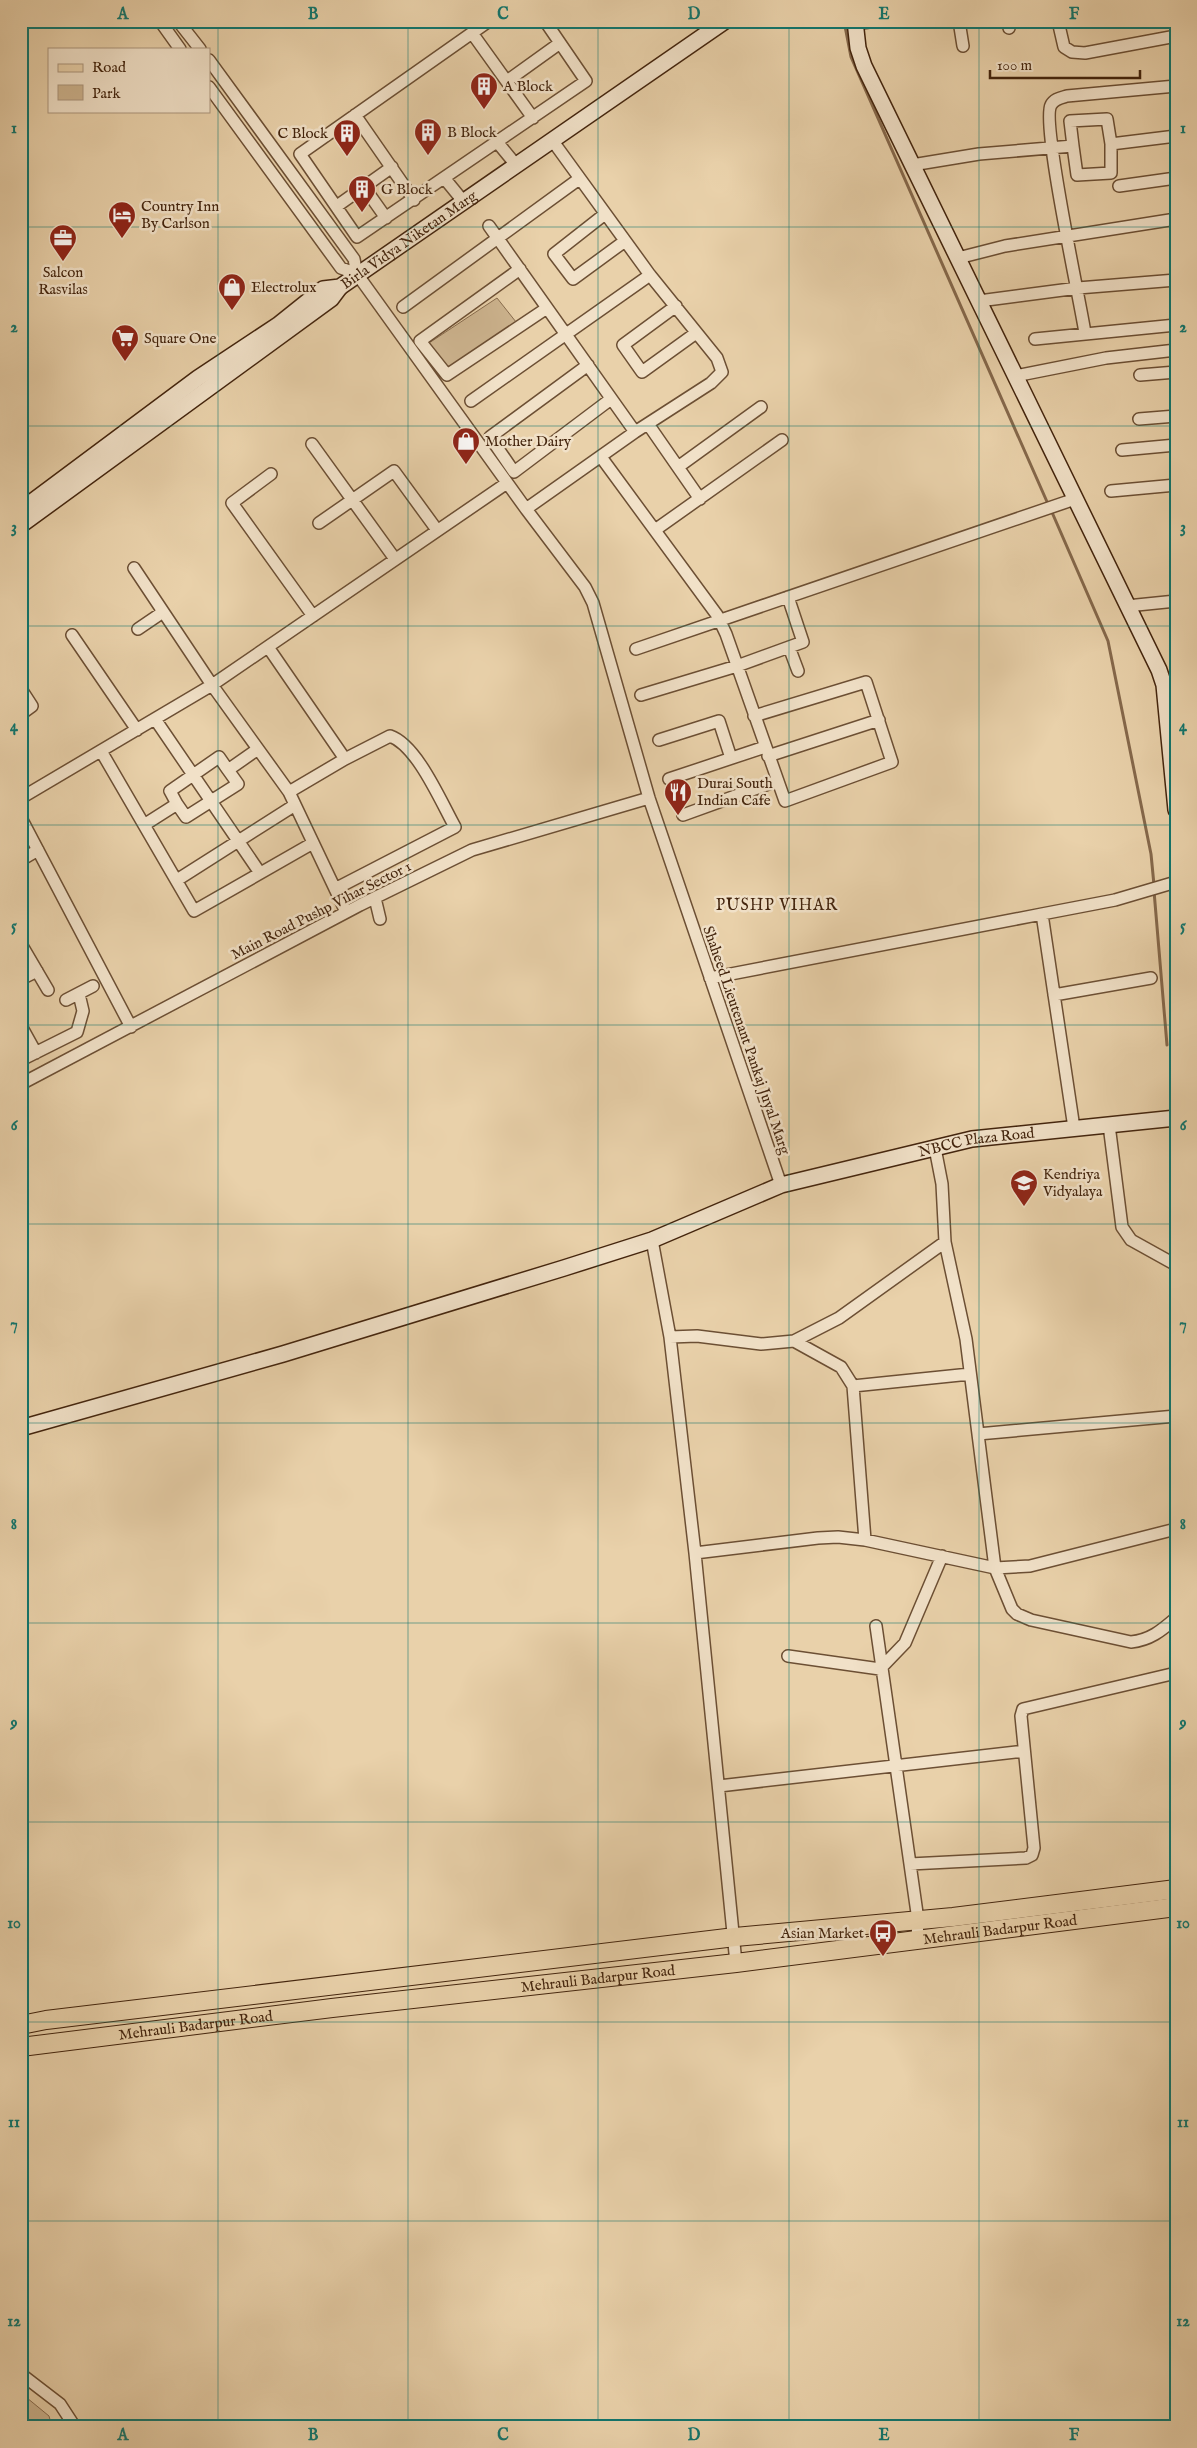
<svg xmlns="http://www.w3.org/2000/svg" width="1197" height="2448" font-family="'IM FELL English',serif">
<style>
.green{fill:#cdb48f;stroke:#886c4e}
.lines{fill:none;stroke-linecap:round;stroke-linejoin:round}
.stream{stroke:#85684b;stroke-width:3}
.street-casing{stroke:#6c4f34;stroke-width:14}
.secondary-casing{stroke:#43240d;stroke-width:18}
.primary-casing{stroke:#43240d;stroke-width:20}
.street{stroke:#f1e1c8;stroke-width:11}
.secondary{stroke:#f1e1c8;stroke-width:15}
.primary{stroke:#e9d1aa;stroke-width:18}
.grid{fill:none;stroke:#0f766e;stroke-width:1;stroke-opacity:0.55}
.labels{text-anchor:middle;stroke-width:5;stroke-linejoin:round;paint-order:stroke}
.poi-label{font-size:15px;fill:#43240d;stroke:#f1e1c8;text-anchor:start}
.street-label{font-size:15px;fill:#43240d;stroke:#f1e1c8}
.neighbourhood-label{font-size:16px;letter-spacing:1px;fill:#43240d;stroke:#f1e1c8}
.neatline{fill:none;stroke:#0f766e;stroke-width:2}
.grid-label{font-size:16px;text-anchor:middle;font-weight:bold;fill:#0f766e}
</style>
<rect width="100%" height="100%" fill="#e9d1aa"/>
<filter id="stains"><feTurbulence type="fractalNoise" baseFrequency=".004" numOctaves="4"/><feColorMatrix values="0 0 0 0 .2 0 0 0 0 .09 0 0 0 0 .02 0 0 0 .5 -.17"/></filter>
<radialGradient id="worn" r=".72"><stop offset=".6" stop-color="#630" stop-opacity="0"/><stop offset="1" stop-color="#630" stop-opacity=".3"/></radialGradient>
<path class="green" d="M497,298L520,327L452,376L426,345Z
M21,2393L49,2416L52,2427H21Z"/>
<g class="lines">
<path class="stream" d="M844,21L851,57L1048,504
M1051,510L1108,641L1151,854L1154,885
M1154,891L1167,1045"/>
<g class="street-casing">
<path id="street" d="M160,21L180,49
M178,21L200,49
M489,21L300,154L357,237L586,81L545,21
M959,21L963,46
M1008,21L1009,28
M1058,21L1064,47L1072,52L1085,53L1176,36
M855,24L876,21
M472,33L533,118
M209,60L354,259L357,274L526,509L585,587L593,603L649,798L781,1185
M507,81L560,43
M209,87L341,268L357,274
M355,115L414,200
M498,143L516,165
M1073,146L1077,175L1111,173V144
M912,165L979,154L1073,146L1070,121L1107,119L1111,144L1176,136
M445,179L463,201
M1119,186L1176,178
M364,187L386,218
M337,206L392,167
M605,214L554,254L573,279L625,241
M489,226L635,432
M958,258L1005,246L1176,219
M520,269L420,341L447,375L547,308
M979,301L1078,288L1176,280
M676,306L623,345L642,372L696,333
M403,307L579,179
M1085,333C1080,300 1041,122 1051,105C1054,99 1060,98 1067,96L1176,86
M1035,339L1176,325
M588,365L490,437L514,472L611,399
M1140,375L1176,372
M1015,376L1106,358L1176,350
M471,401L650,275
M1139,419L1176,416
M648,424L700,499
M312,444L395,559
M1122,450L1176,445
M601,457L717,615L726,634L785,801L892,762L866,682L754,716
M678,467L761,407
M271,474L232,503L313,616
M1111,491L1176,485
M526,509L635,432L711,383L722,372L717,358L650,275L552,140
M319,523L394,471L437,530
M655,530L782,440
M134,568L212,685L289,792L346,912
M1127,606L1176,601
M138,629L163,612
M72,635L137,730
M268,647L345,759
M789,647L798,671
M636,649L1075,499
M21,689L32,706L21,714
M641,695L737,666L803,642L788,597
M155,719L260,873
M659,740L719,721L731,758
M101,751L194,911L313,843
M768,756L879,720
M669,779L765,747
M289,792L345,759L390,736C417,745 441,802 455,827L335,889
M21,798L212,685L507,483
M177,804L186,817L238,784L228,770
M683,815L777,781
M21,818L131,1027
M144,825L177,804L170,791L219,757L228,770L258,749
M21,860L38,850
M177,880L295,805
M375,898L380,919
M1042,914L1115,900L1176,882
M21,944L48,990
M710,978L1042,914L1074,1128
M21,979L37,971
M1054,995L1151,978
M66,1000L93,986
M21,1026L36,1053
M21,1060L77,1032L83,1011L79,994
M21,1084L360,905L472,850L649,798
M1109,1125L1122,1227L1131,1240L1176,1265
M935,1148L942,1184L945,1242L966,1339L978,1434
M652,1240L670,1337L695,1553L736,1963
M670,1337L697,1336L761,1344L794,1341L839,1318L945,1242
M794,1341L841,1367L853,1386L865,1540
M853,1386L970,1374
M1176,1416L978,1434L995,1568L1030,1566L1176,1529
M695,1553L818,1538L838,1537L865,1540L995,1568L1012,1609L1017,1614L1031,1620L1131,1642C1150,1640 1161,1631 1176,1618
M876,1626L918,1920L917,1940
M788,1656L880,1669L905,1643L942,1556
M719,1786L1024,1751
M910,1864L1026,1858L1032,1855L1034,1848L1021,1716L1023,1709L1176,1673
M21,2374L60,2404L75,2427"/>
</g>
<g class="secondary-casing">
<g id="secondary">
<path d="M855,21L858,48L864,66L1159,670L1164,685L1176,810"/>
<path id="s1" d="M21,510L198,378L278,325L323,289L340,287L725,21"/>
<path d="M21,525L331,299L340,287"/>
<path id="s2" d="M21,1428L283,1354L564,1268L652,1240L781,1185L972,1139L1176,1118"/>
</g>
</g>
<g class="primary-casing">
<g id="primary">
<path d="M21,2025L46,2020L735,1937L953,1917L1176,1889"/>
<path id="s3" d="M21,2047L332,2008L736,1963L1176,1907"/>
</g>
</g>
<use href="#street" class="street"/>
<use href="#secondary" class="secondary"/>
<use href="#primary" class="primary"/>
</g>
<path class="grid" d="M218,21V2427M408,21V2427M598,21V2427M789,21V2427M979,21V2427M21,227H1176M21,426H1176M21,626H1176M21,825H1176M21,1025H1176M21,1224H1176M21,1423H1176M21,1623H1176M21,1822H1176M21,2022H1176M21,2221H1176"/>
<defs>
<g id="building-pin" transform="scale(1.4375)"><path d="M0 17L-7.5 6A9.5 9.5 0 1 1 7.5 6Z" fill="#8f2418" stroke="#f1e1c8"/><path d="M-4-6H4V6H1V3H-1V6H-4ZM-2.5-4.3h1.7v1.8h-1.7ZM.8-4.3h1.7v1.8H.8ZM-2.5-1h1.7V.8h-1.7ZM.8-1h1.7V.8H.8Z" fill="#fff"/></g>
<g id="hotel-pin" transform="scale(1.4375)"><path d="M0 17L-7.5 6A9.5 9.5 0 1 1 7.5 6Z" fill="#8f2418" stroke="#f1e1c8"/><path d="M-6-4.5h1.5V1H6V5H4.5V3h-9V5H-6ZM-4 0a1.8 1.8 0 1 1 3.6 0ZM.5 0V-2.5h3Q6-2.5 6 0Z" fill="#fff"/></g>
<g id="office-pin" transform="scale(1.4375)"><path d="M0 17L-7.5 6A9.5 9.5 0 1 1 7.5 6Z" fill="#8f2418" stroke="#f1e1c8"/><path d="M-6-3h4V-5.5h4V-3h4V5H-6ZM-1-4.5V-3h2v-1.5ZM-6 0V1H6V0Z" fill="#fff"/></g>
<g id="shop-pin" transform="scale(1.4375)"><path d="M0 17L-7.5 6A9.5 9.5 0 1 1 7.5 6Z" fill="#8f2418" stroke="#f1e1c8"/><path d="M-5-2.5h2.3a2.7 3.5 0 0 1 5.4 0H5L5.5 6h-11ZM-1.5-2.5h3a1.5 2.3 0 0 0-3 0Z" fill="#fff"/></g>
<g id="supermarket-pin" transform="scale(1.4375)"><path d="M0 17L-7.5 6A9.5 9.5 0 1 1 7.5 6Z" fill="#8f2418" stroke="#f1e1c8"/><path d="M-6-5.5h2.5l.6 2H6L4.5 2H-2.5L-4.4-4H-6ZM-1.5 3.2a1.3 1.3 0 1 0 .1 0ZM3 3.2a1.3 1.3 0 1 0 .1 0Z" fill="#fff"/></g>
<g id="restaurant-pin" transform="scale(1.4375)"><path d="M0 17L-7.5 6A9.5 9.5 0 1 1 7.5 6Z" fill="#8f2418" stroke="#f1e1c8"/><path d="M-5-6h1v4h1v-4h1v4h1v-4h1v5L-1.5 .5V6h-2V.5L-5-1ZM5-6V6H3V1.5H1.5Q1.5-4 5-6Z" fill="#fff"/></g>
<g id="school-pin" transform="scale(1.4375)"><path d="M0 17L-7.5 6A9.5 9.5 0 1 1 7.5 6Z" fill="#8f2418" stroke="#f1e1c8"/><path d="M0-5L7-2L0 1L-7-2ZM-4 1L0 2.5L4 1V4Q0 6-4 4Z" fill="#fff"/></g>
<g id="bus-pin" transform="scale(1.4375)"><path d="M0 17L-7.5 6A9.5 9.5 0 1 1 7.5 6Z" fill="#8f2418" stroke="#f1e1c8"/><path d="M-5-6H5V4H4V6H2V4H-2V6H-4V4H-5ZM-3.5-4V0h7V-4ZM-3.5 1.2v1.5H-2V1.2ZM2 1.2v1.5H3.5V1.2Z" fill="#fff"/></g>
</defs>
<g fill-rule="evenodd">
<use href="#building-pin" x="484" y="86"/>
<use href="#building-pin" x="428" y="132"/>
<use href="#building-pin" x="347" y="133"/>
<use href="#building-pin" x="362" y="189"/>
<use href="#hotel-pin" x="122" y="215"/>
<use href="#office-pin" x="63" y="238"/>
<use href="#shop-pin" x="232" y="287"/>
<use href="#supermarket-pin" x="125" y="338"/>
<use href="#shop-pin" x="466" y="441"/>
<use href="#restaurant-pin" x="678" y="792"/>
<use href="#school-pin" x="1024" y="1183"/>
<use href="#bus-pin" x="883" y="1933"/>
</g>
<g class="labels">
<g class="poi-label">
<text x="503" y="91">A Block</text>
<text x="447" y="137">B Block</text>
<text x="328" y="138" text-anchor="end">C Block</text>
<text x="381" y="194">G Block</text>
<text x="141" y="211">Country Inn<tspan x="141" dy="17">By Carlson</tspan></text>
<text x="63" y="277" text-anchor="middle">Salcon<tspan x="63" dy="17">Rasvilas</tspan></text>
<text x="251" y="292">Electrolux</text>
<text x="144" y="343">Square One</text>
<text x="485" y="446">Mother Dairy</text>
<text x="697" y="788">Durai South<tspan x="697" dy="17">Indian Cafe</tspan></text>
<text x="1043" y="1179">Kendriya<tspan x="1043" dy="17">Vidyalaya</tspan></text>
<text x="864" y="1938" text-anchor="end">Asian Market</text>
</g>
<g class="street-label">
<text dy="5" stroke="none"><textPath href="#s1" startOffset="475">Birla Vidya Niketan Marg</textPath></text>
<text transform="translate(321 910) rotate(-27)" y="5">Main Road Pushp Vihar Sector 1</text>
<text transform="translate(747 1040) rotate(71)" y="5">Shaheed Lieutenant Pankaj Juyal Marg</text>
<text dy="5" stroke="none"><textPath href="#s2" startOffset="999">NBCC Plaza Road</textPath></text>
<text dy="5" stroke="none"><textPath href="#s3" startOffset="986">Mehrauli Badarpur Road</textPath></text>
<text dy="5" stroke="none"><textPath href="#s3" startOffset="581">Mehrauli Badarpur Road</textPath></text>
<text dy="5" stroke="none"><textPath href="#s3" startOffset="176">Mehrauli Badarpur Road</textPath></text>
</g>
<g class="neighbourhood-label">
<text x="777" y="910">PUSHP VIHAR</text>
</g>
</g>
<rect width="1197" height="2448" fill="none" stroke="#e9d1aa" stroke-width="55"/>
<rect x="48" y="48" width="162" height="65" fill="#f1e1c8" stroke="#ab957d"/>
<rect x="58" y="64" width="25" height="8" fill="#e9d1aa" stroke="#ab957d"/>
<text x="92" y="72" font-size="15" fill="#43240d">Road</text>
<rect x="58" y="85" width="25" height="15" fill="#cdb48f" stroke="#ab957d"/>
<text x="92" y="98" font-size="15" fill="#43240d">Park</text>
<path d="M990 70v8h150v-8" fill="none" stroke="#43240d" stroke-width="2.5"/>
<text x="997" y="70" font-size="15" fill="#43240d" stroke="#f1e1c8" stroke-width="4" paint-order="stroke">100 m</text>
<rect x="28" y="28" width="1142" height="2392" class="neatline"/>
<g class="grid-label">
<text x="123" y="19">A</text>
<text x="313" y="19">B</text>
<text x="503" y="19">C</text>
<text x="694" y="19">D</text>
<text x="884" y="19">E</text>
<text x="1074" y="19">F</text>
<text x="14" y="133">1</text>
<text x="1183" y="133">1</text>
<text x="14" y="332">2</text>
<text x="1183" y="332">2</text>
<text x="14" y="532">3</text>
<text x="1183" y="532">3</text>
<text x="14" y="731">4</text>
<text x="1183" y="731">4</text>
<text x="14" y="931">5</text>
<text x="1183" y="931">5</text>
<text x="14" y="1130">6</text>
<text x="1183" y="1130">6</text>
<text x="14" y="1329">7</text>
<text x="1183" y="1329">7</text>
<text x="14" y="1529">8</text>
<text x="1183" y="1529">8</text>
<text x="14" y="1728">9</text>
<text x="1183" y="1728">9</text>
<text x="14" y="1928">10</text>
<text x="1183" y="1928">10</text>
<text x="14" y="2127">11</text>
<text x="1183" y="2127">11</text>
<text x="14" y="2326">12</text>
<text x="1183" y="2326">12</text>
<text x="123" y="2440">A</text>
<text x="313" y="2440">B</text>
<text x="503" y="2440">C</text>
<text x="694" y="2440">D</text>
<text x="884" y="2440">E</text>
<text x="1074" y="2440">F</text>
</g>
<rect width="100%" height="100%" filter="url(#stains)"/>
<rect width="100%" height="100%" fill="url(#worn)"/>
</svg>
